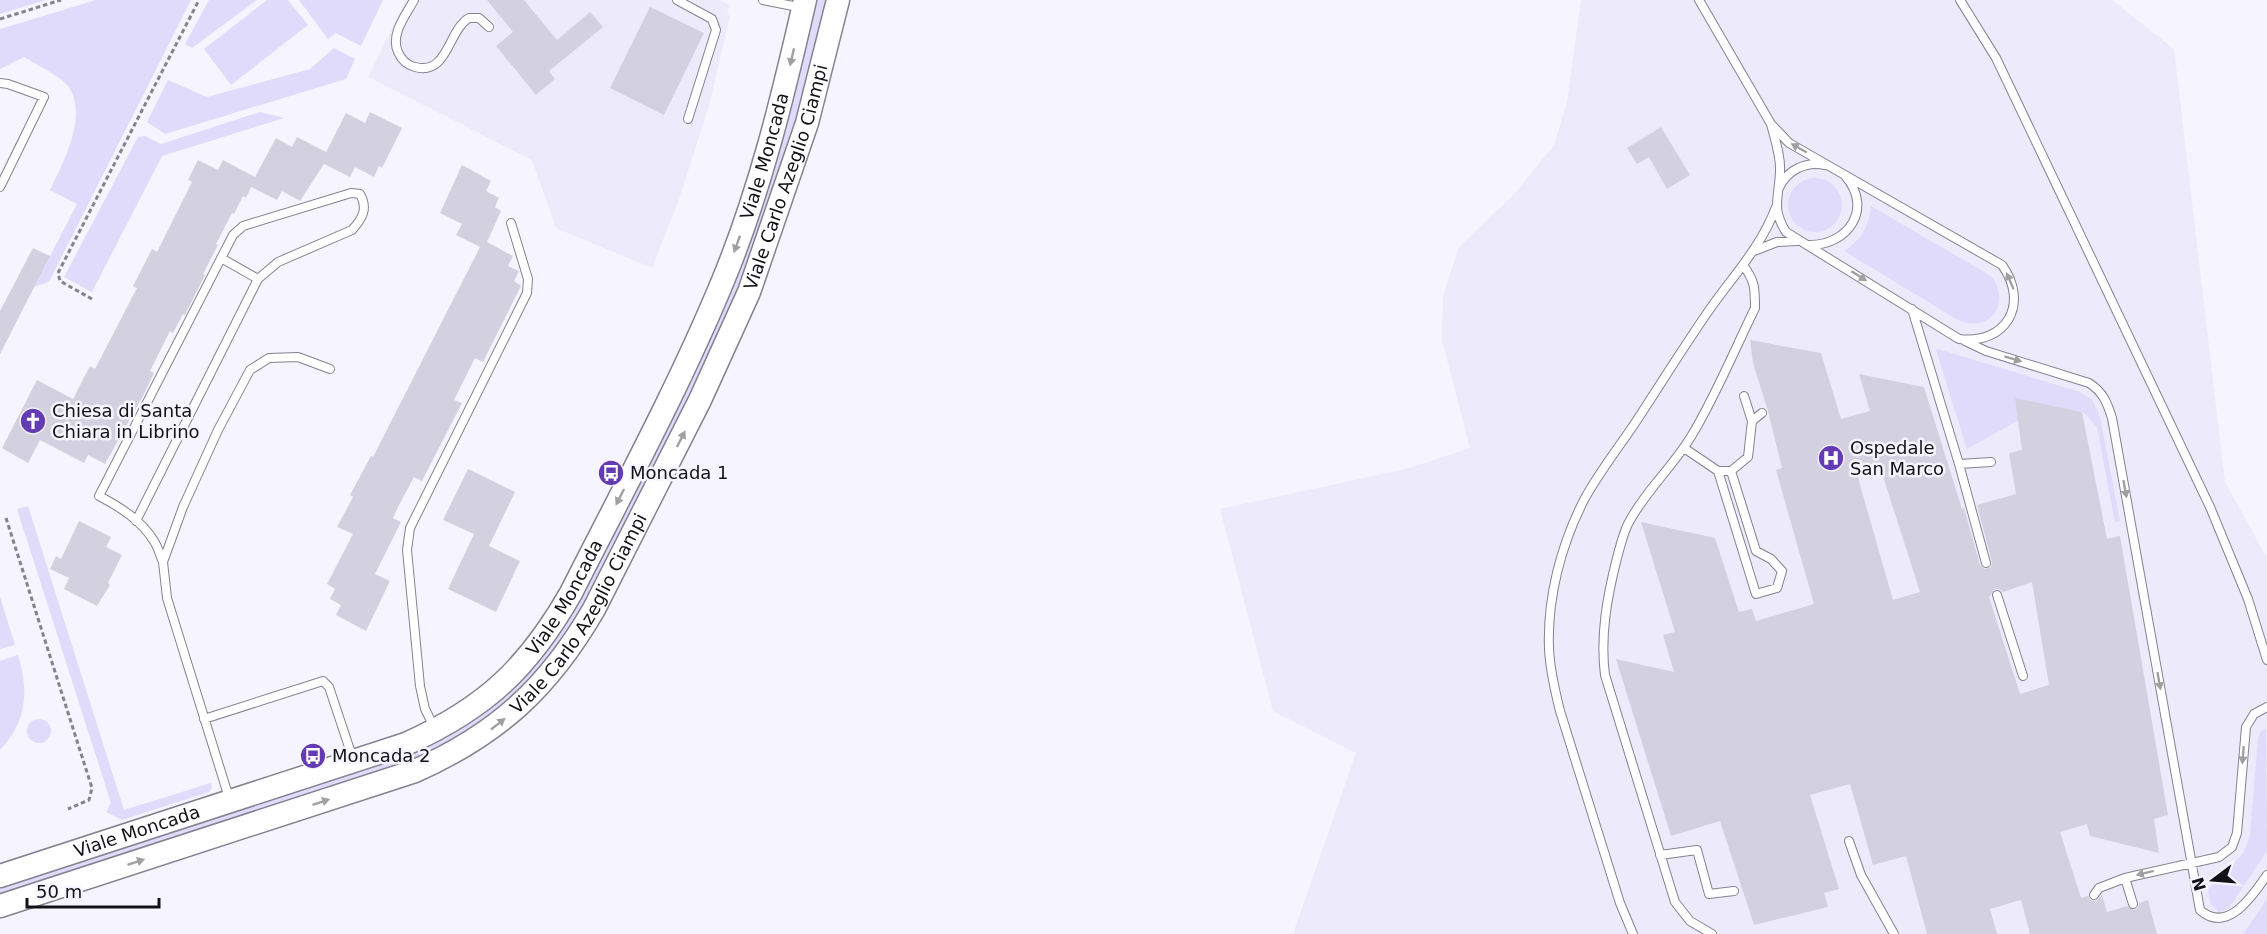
<svg xmlns="http://www.w3.org/2000/svg" width="2267" height="934" font-family="'DejaVu Sans',sans-serif">
<style>
.built{fill:#edeafc}
.green{fill:#e0dafb}
.building{fill:#d3d1e0;fill-rule:evenodd}
.lines{fill:none;stroke-linecap:round;stroke-linejoin:round}
.lane-casing{stroke:#848290;stroke-width:10}
.secondary-casing{stroke:#848290;stroke-width:25}
.path{stroke:#84838b;stroke-width:3;stroke-dasharray:4.5 3;stroke-linecap:butt}
.lane{stroke:#fff;stroke-width:8}
.secondary{stroke:#fff;stroke-width:22}
.oneway{fill:#a0a0a2}
.labels{text-anchor:middle;stroke-width:5;stroke-linejoin:round;paint-order:stroke}
.street-label{font-size:18px;fill:#121117;stroke:#f6f4fe}
.poi-label{font-size:18px;fill:#121117;stroke:#f6f4fe;text-anchor:start}
</style>
<rect width="100%" height="100%" fill="#f6f4fe"/>
<path class="built" d="M406,0H721L729,5L727,14L730,16L709,106L678,202L652,268L556,228L532,160L368,77Z
M1581,0H2112L2174,49L2225,482L2267,558V934H1293L1356,753L1273,711L1220,509L1410,468L1470,448L1442,340L1443,296L1459,247L1515,193L1554,145L1567,102Z"/>
<path class="green" d="M0,0H46L0,14Z
M96,0H191L49,282L34,287L77,204L50,190C63,163 90,113 67,85C61,77 34,63 24,57L0,69V29Z
M209,0H257L192,48L185,44Z
M267,0H288L308,25L231,85L204,49Z
M299,0H383L361,46L336,33L328,39Z
M814,0H827L792,138L769,212L719,340L573,628L545,667L492,719L412,763L0,896V885L490,706L683,391Z
M334,48L355,59L346,79L165,134L147,122L168,80L207,97L310,69Z
M260,112L284,118L162,156L92,292L64,277L138,137L145,136L161,144Z
M1788 205a27 27 0 1 1 54 0a27 27 0 1 1-54 0Z
M1871,206L1991,276C2012,303 1990,334 1958,320L1844,251C1861,240 1869,227 1871,206Z
M1938,349L2077,391L2092,399L2100,417L2120,521L2115,523L2097,427L2083,412L2015,399L2019,420L1967,449L1936,350Z
M28,506L124,810L211,783L212,788L209,792L122,820L106,812L111,803L17,509Z
M0,597L15,645L0,649Z
M18,655C29,691 27,722 0,750V661Z
M27 731a12 12 0 1 1 24 0a12 12 0 1 1-24 0Z
M2266,729L2267,851L2229,908L2219,912L2210,903L2208,889L2244,852L2250,835L2258,738L2261,731Z
M2267,899V934H2243Z"/>
<path class="building" d="M487,0H524L557,40L590,12L603,27L549,71L555,79L536,95L496,46L513,32Z
M650,7L704,33L664,115L610,88Z
M370,112L402,128L382,168L379,166L374,177L355,167L350,177L324,164L300,201L282,191L277,200L251,187L246,198L243,196L234,214L232,213L216,244L218,245L203,274L205,275L185,315L183,314L173,333L170,331L150,371L154,373L144,394L105,464L88,455L84,463L40,440L28,463L2,448L37,380L73,399L90,366L95,369L137,288L133,286L152,249L157,252L192,182L188,180L198,160L218,170L223,160L255,177L276,138L292,147L297,137L326,152L346,113L365,123Z
M1661,127L1690,175L1667,189L1649,157L1637,164L1627,148Z
M462,165L491,181L486,191L499,198L495,207L501,211L487,242L513,256L508,266L519,271L514,281L521,286L483,362L475,358L454,400L462,403L422,481L414,477L398,507L393,518L401,522L375,574L390,581L366,631L336,615L341,605L330,599L335,589L327,584L353,534L337,527L353,497L350,495L371,456L373,457L480,247L456,235L462,224L440,213Z
M33,248L50,256L0,354V311Z
M1750,340L1821,353L1841,419L1870,411L1859,374L1924,387L1962,509L1964,508L1980,565L1985,569L1991,567L1992,562L1977,505L2016,494L2009,453L2022,450L2015,398L2082,412L2107,539L2120,536L2168,815L2154,819L2159,853L2090,836L2087,824L2060,832L2081,898L2088,896L2091,900L2096,901L2102,895L2107,912L2127,906L2134,910L2138,908L2139,903L2148,900L2157,934H2030L2021,900L1990,909L1997,934H1927L1906,856L1873,865L1850,784L1810,795L1839,889L1824,893L1828,907L1754,925L1720,821L1671,836L1616,659L1674,672L1663,635L1675,632L1641,522L1715,538L1739,612L1752,609L1756,621L1814,604L1776,470L1782,468L1768,411L1753,363ZM1880,467L1920,592L1893,600L1857,474ZM2032,582L2049,685L2020,694L1989,597L1995,589H1999L2003,592Z
M468,469L515,492L489,546L520,561L496,612L448,589L474,534L443,520Z
M79,521L111,537L106,547L122,555L108,583L110,585L97,606L64,589L69,578L50,569L56,556L61,559Z"/>
<g class="lines">
<g class="lane-casing">
<path id="lane" d="M414,0C406,15 390,34 398,52C401,59 407,65 415,67C448,76 448,30 469,18H479L489,27
M677,0L712,19L716,30L688,119
M763,0L803,8
M1699,0L1771,124L1789,143L2002,265C2030,304 2006,345 1959,339L1786,232C1771,208 1779,198 1780,172C1781,156 1775,140 1771,124
M1960,0L1996,58L2210,507L2248,599L2267,660
M0,83L8,84L44,97L0,187
M1779,188C1787,170 1806,161 1825,165
M1810,245C1848,245 1873,209 1846,177
M1754,251L1777,242L1797,241
M221,258L258,279
M1912,309L1959,464L1991,462
M1965,341L1986,351L2089,383C2103,392 2107,402 2112,418L2200,910C2227,934 2252,897 2267,875
M1744,396L1752,421
M1684,448L1718,471L1756,594L1777,588L1782,571L1771,559L1756,551L1731,471H1718
M1959,464L1986,563
M1731,471L1748,457L1752,421L1762,413
M136,521L258,279L278,262L352,230C363,218 368,208 360,194L351,193L243,226L233,235L99,496C120,507 141,520 154,541C158,547 160,555 163,562
M1997,595L2023,676
M204,719L323,681L329,687L353,759
M434,727L425,709L420,686L407,550L410,528L527,293L528,279L511,223
M230,801L167,598L163,562L183,507L218,430L250,370L269,358L298,357L330,369
M1849,841L1861,875L1894,934
M1660,855L1697,850L1709,894L1734,891
M2094,895L2099,888L2125,878
M2133,904L2125,878L2219,857L2232,847L2237,833L2246,727L2254,714L2267,707
M1633,934L1620,903L1560,711C1555,691 1550,670 1549,649C1547,598 1561,545 1584,500C1599,472 1620,446 1637,420C1662,382 1686,343 1712,306C1735,274 1762,245 1776,207
M1712,934L1690,921L1675,902L1605,675C1600,636 1607,597 1617,558C1620,547 1623,534 1628,524C1645,491 1673,467 1692,435C1715,397 1735,349 1755,308C1755,288 1755,281 1743,265"/>
</g>
<g class="secondary-casing">
<g id="secondary">
<path id="s1" d="M0,876L406,744C486,708 528,668 571,593C623,490 678,389 722,283C760,192 783,96 805,0"/>
<path id="s2" d="M0,906L415,771C498,734 549,687 594,609L700,400L749,292L807,123L838,0"/>
</g>
</g>
<path class="path" d="M0,19L61,0
M92,299L60,281L58,273L199,0
M6,518L92,788L89,800L68,809"/>
<use href="#lane" class="lane"/>
<use href="#secondary" class="secondary"/>
</g>
<defs><path id="oneway-solid" d="M-6-.8H1V-3.2L6.5 0L1 3.2V.8H-6Z" transform="scale(1.5)"/></defs>
<g class="oneway">
<use href="#oneway-solid" transform="translate(792 57) rotate(103)"/>
<use href="#oneway-solid" transform="translate(1799 148) rotate(-150)"/>
<use href="#oneway-solid" transform="translate(737 244) rotate(110)"/>
<use href="#oneway-solid" transform="translate(1859 276) rotate(32)"/>
<use href="#oneway-solid" transform="translate(2010 281) rotate(-114)"/>
<use href="#oneway-solid" transform="translate(2013 359) rotate(17)"/>
<use href="#oneway-solid" transform="translate(681 439) rotate(-63)"/>
<use href="#oneway-solid" transform="translate(2125 489) rotate(80)"/>
<use href="#oneway-solid" transform="translate(620 497) rotate(117)"/>
<use href="#oneway-solid" transform="translate(2159 681) rotate(80)"/>
<use href="#oneway-solid" transform="translate(498 724) rotate(-38)"/>
<use href="#oneway-solid" transform="translate(2243 755) rotate(95)"/>
<use href="#oneway-solid" transform="translate(321 802) rotate(-18)"/>
<use href="#oneway-solid" transform="translate(136 862) rotate(-18)"/>
<use href="#oneway-solid" transform="translate(2145 873) rotate(166)"/>
</g>
<defs>
<g id="church-disc" transform="scale(1.35)"><circle r="9.5" fill="#633cb4" stroke="#f6f4fe"/><path d="M-1.2-6h2.4v3.5h3.3v2.4h-3.3V6h-2.4V-.1h-3.3v-2.4h3.3Z" fill="#fff"/></g>
<g id="hospital-disc" transform="scale(1.35)"><circle r="9.5" fill="#633cb4" stroke="#f6f4fe"/><path d="M-5-5h3v3.5h4V-5h3V5h-3V1.5h-4V5h-3Z" fill="#fff"/></g>
<g id="bus-disc" transform="scale(1.35)"><circle r="9.5" fill="#633cb4" stroke="#f6f4fe"/><path d="M-5-6H5V4H4V6H2V4H-2V6H-4V4H-5ZM-3.5-4V0h7V-4ZM-3.5 1.2v1.5H-2V1.2ZM2 1.2v1.5H3.5V1.2Z" fill="#fff"/></g>
</defs>
<g fill-rule="evenodd">
<use href="#church-disc" x="33" y="421"/>
<use href="#hospital-disc" x="1831" y="458"/>
<use href="#bus-disc" x="611" y="473"/>
<use href="#bus-disc" x="313" y="756"/>
</g>
<g class="labels">
<g class="street-label">
<text dy="6" stroke="none"><textPath href="#s1" startOffset="1134">Viale Moncada</textPath></text>
<text dy="6" stroke="none"><textPath href="#s2" startOffset="1156">Viale Carlo Azeglio Ciampi</textPath></text>
<text dy="6" stroke="none"><textPath href="#s1" startOffset="648">Viale Moncada</textPath></text>
<text dy="6" stroke="none"><textPath href="#s2" startOffset="670">Viale Carlo Azeglio Ciampi</textPath></text>
<text dy="6" stroke="none"><textPath href="#s1" startOffset="144">Viale Moncada</textPath></text>
</g>
<g class="poi-label">
<text x="52" y="417">Chiesa di Santa<tspan x="52" dy="21">Chiara in Librino</tspan></text>
<text x="1850" y="454">Ospedale<tspan x="1850" dy="21">San Marco</tspan></text>
<text x="630" y="479">Moncada 1</text>
<text x="332" y="762">Moncada 2</text>
</g>
</g>
<g transform="translate(2213 880) rotate(254)" stroke="#f6f4fe" stroke-width="4.5" paint-order="stroke">
<path d="M0-4.5L10 22L0 15L-10 22Z" fill="#121117"/>
<text y="-9" font-size="16" font-weight="bold" text-anchor="middle" fill="#121117">N</text>
</g>
<path d="M27 898v9h132v-9" fill="none" stroke="#121117" stroke-width="3"/>
<text x="36" y="898" font-size="18" fill="#121117" stroke="#f6f4fe" stroke-width="4.5" paint-order="stroke">50 m</text>
</svg>
